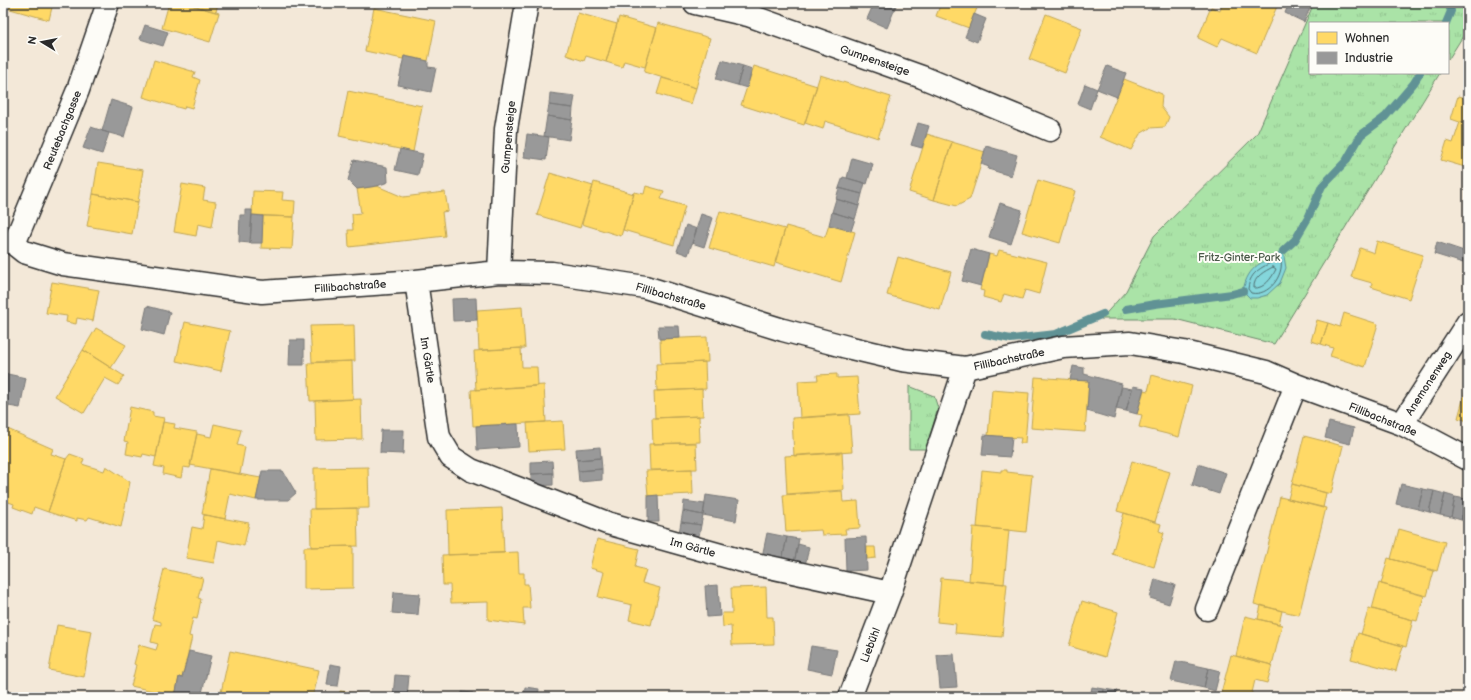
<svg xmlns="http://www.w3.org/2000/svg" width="1471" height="700" font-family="'Balsamiq Sans',sans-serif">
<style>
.park{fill:url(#park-tufts);stroke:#6a8769}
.water{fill:#84d6db;stroke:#609295}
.homes{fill:#ffd966;stroke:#bfa554}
.industry{fill:#999;stroke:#787878}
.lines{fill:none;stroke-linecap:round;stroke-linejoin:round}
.shore{stroke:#4f6f71;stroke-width:1}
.stream{stroke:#609295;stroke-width:8}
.minor-casing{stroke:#2b2b2b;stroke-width:25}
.minor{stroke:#fdfcf7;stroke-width:22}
.labels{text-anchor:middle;stroke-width:4;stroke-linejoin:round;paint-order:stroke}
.street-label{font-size:11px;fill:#2b2b2b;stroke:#fdfcf7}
.park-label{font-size:11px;fill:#4b594a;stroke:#fdfcf7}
</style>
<defs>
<pattern id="park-tufts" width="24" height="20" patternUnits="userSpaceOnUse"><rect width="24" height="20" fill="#aae3a7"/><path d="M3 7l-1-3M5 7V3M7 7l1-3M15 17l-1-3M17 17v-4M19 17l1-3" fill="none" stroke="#92c390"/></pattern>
</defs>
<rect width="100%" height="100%" fill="#f3e8d8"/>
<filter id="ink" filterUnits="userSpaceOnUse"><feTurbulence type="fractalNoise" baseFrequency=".025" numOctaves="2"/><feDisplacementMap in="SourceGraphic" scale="8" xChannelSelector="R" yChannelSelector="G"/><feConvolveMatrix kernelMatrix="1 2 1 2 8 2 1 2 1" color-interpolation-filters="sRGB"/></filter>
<g filter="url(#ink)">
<path class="park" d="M1314,3H1468V28L1448,60V23H1310V73H1440L1274,344L1175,319H1101L1126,291L1154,236L1257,134Z
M909,386L934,396L938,408L926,449H909Z"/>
<path class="water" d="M1283,251L1286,268L1280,283L1267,295L1257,298H1250L1243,291C1248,264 1263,263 1283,251Z"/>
<path class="homes" d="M3,3H53L49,20L3,7Z
M169,3H184L219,13L210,42L162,28Z
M184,3H218L216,12Z
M941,3H979L969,28L936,16Z
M1223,3H1229L1235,6L1236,3H1274L1278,4L1257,53L1222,38L1217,47L1198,38L1211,7L1220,11Z
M1274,3H1289L1287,8Z
M374,8L436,21L428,61L404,56L403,59L365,51Z
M578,13L617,24L606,62L586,56L584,61L566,55Z
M1046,14L1082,28L1065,73L1029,59Z
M619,17L657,28L645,67L624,61L622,67L606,62Z
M658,23L710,38L696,88L644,72Z
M154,60L195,72L193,77L200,80L192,108L185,106L184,109L143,97Z
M754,66L817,86L804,125L741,105Z
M820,75L891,97L878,138L825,121L823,129L805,123Z
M662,78L696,88L691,104L657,94Z
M1124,79L1162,94L1161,107L1169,117L1165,127L1150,128L1140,134L1131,150L1100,137Z
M348,91L422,106L413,152L339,136Z
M1458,96L1468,99V125L1451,119Z
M1460,122L1468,125V156L1465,167L1441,160L1447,141L1453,143Z
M927,134L952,142L934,200L909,192Z
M952,142L985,152L970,199L957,206L934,200Z
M98,163L143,170L138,202L93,194Z
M550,173L593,186L580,228L537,215Z
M1038,180L1075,191L1060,243L1022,232Z
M594,182L634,194L621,236L582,224Z
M182,184L205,188L203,200L216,202L212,227L198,224L196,236L174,232Z
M377,186L403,197L445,192L448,211L442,212L445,236L349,247L348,230H353L352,214L361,213L357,189Z
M646,186L664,191L661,199L685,206L674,245L623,230L634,192L644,194Z
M253,191L283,192L282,200L295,201L294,217L252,215Z
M93,194L138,202L132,234L87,226Z
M720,211L785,229L774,267L709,248Z
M263,216L294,217L292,249L261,248Z
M829,225L855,232L841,282L775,262L786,226L825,237Z
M1377,241L1423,255L1409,299L1371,287L1372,283L1351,277L1360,248L1374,253Z
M999,250L1047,262L1039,294L1025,290L1022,299L1004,294L1001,302L983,297L984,291L980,290L989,254L997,256Z
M898,257L951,272L940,310L887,295Z
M52,282L99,290L93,321L77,318L76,324L66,322L67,316L46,313Z
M522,307L525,348L479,350L477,310Z
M1344,313L1378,324L1365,367L1330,356L1333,348L1321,344L1328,323L1340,327Z
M1317,320L1328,323L1321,344L1311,341Z
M185,322L230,331L221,371L176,361Z
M354,325L355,361L312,362L310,326Z
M96,328L126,345L111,368L83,350Z
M707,337L708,362L661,364L660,339Z
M521,348L522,367H537L538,386L476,390L474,351Z
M83,350L124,376L118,385L105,378L84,413L55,396Z
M352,361L353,399L310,401L308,363Z
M705,362L706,389L657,391L656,364Z
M837,374V378L857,377L860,414L800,418L798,381L818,380L817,375Z
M1152,375L1192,386L1179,437L1139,427L1142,415L1137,414L1144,390L1148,391Z
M1035,377L1089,381L1085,432L1031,428Z
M1468,381V421L1458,418Z
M544,385L546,422L473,426L471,390Z
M702,389L703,416L655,418L654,391Z
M992,390L1029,393L1025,443H1020L1021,438L988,436Z
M361,399L362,439L316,440L315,401Z
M130,407L153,412V416L164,418L156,457L143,454L142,457L126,454L128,442L124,441Z
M849,414L852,452L794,456L792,418Z
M699,416L700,442L653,444L652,418Z
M563,421L565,449L529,451L527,423Z
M163,422L175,424L174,428L197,432L190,468L183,467L181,478L163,474L164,468L154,466Z
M214,424L241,430L237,445L245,447L240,474L190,465L197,434L211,437Z
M3,427L53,449L51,454L66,459L48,512L34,507L32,514L13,507L14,504L3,500Z
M1304,436L1343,446L1331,494L1292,484Z
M696,443L697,469L650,470L649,444Z
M842,452L844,490L787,494L785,456Z
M70,454L84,459L82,464L104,471L106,466L130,482L121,527L89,517L87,520L77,518V521L48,512L66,459Z
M1132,461L1170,472L1155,522L1117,511Z
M368,467L369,508L314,509V468Z
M210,469L261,478L256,500L230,494L225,519L202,514Z
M692,469L693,494L648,496L646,471Z
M982,470L1001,472V470H1007V472L1032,475L1026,532L977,527Z
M1292,484L1326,493L1323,508L1288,499Z
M842,491L843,502L858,501L860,528L845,529L846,534L822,535L821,530L786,532L783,495Z
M1280,497L1326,508L1299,615L1254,604Z
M357,508L358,546L311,547L310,509Z
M502,508L504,553L448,555L447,510Z
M1124,513L1161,524L1159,531L1164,533L1154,567L1112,554Z
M204,515L249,523L244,546L218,540L214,563L186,558L192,527L202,529Z
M973,527L1009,530L1004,584L969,581Z
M1399,529L1445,542L1437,571L1391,559Z
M597,539L639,549L635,567L646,570L642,583L660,588L651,625L629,620L632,605L598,597L604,572L590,568Z
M353,546V588L304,589V547Z
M867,547H875L876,558L867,559Z
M518,552L519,573H524V584H528L530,608H523L524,625L488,620V602L451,603L450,585H443L442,555Z
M1388,558L1434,571L1427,596L1381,584Z
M164,569L203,578L198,598L201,599L197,619L193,618L189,636L192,637L182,678L179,677L175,696L131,686L136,665L134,664L139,645L156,650L158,644L151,642L155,624L161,625V622L152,619Z
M941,578L1007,584L1002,637L955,633L956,624L937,622Z
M1379,583L1424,596L1417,621L1372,609Z
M766,587L767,617H773L774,644L732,645L731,626L723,627L722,613H732L731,588Z
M1082,601L1118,612L1105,657L1069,646Z
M1261,605L1282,611L1279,624L1258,619Z
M1369,608L1413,620L1406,647L1361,634Z
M1245,616L1282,625L1272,665L1236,656Z
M57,625L92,631L84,677L49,670Z
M1358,633L1403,646L1396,671L1351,659Z
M230,651L319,670L313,697H220Z
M1231,655L1272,665L1267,683L1255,680L1251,697H1220Z
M340,691L374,696V697H339Z"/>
<path class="industry" d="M874,3H888L896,6L887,28L867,19Z
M1289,3H1312L1304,22L1285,13Z
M974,14L986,19L977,42L965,37Z
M145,25L168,32L163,46L140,39Z
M404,56L428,61V67L436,68L431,92L398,85Z
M722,60L743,66L737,85L716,79Z
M743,66L752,69L747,88L737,85Z
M1107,66L1126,73L1117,97L1097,89Z
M1085,84L1097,89L1090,109L1078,104Z
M550,93L575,96L573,108L549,105Z
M111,100L133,107L124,137L102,131Z
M549,105L573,108L572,120L547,116Z
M547,116L572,120L569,140L544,136Z
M918,123L929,126L922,148L911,145Z
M91,127L109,133L102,154L83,148Z
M527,134L549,137L546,160L524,157Z
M986,146L1017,155L1011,176L988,169L989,167L981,164Z
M400,149L423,154L418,175L395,170Z
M852,158L873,164L867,184L847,178Z
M354,160L387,167L388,182L377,186L357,189L348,180Z
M843,177L865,183L862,194L839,188Z
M839,188L862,194L859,206L836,199Z
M836,199L859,206L855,219L832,212Z
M1000,203L1022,210L1011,244L989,237Z
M245,210H252L250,243L239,242L240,215H245Z
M832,212L855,219L851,231L829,225Z
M701,214L713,218L704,247L692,243Z
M252,215L263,216L262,243H250Z
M686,225L697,229L688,255L677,251Z
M1437,242L1467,252L1463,263L1434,254Z
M971,249L989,254L981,286L962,281Z
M476,298L477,320L453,321L452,299Z
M147,306L170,312L164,335L142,329Z
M658,326H679L680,338L659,339Z
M290,340H304V365H289Z
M1073,366L1084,368V374L1122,384L1114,419L1087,411L1089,381L1070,380Z
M3,373L26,378L20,408L3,405Z
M1133,386L1144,388L1137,414L1126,411Z
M1122,387L1132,389L1126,411L1116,409Z
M1329,422L1354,428L1350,444L1325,438Z
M518,424L519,447L477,450L476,426Z
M381,430H404L403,454L380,453Z
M984,435L1012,437L1010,457L982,455Z
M600,447L601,458L577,460L576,449Z
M601,458L602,469L578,471L577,460Z
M552,461L553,473L531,474V462Z
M1198,464L1226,473L1219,494L1192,485Z
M602,469V480L579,482L578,471Z
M262,471H283L296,493L288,500H256Z
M553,473V485L531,486V474Z
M1401,484L1423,489L1418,509L1396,504Z
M1423,489L1434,491L1429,512L1418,509Z
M1434,491L1445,494L1440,515L1429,512Z
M1445,494L1455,497L1451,517L1440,515Z
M658,495L659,522H648V496Z
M706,495L739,500L736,521L703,515Z
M1455,497L1466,499L1461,520L1451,517Z
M1466,499L1468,500V521L1461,520Z
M684,501L705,504L703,515L683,511Z
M683,511L703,515L701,525L681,522Z
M681,522L701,525L699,536L679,533Z
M767,533L787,537L782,561L762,557Z
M787,537L799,539L794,563L782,561Z
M866,537L867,570L846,571L845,538Z
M798,544L809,547L805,566L794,563Z
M1155,579L1175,585L1169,604L1150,598Z
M718,585L720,616L707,617L705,586Z
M394,592L420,594L418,615L392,613Z
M811,646L837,650L832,674L807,669Z
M189,651L211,656L201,697H153L155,691L175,696L179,677L182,678Z
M954,654L957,687L940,688L937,655Z
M1176,661L1208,668L1204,688L1171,681Z
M330,664L341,666L338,686L327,685Z
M1208,668L1220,671L1215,691L1204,688Z
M395,675L409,676L407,697L393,696Z
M525,687L539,689L538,697H524Z
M1092,687L1104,689L1103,697H1090Z
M1104,689L1117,691L1116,697H1103Z
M462,692L473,693V697H462Z
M693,694L706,695V697H692Z"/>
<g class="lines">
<path class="shore" d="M1278,259L1281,260C1284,275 1269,297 1251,293L1248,289C1250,270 1264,267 1278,259Z
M1273,267L1276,269C1272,278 1264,289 1254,288C1253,277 1265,271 1273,267Z"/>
<path class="stream" d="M1446,23L1451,11L1448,3
M1283,251L1295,240L1308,218L1322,186L1346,161L1361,135L1385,117L1414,83L1420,73
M1126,309L1155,304L1232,294L1243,291
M985,334L1011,339L1056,334L1103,314"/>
<g class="minor-casing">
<path id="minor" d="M695,3L748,15L922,77L1050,130
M14,244L24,252L63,264L262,292L416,281L499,272L552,273L645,287L783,330L847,347L902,360L965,368L1063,347L1130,343L1184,352L1266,372L1296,385L1402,424L1468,459
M14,244L78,90L108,3
M499,272L506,129L527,3
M416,281L439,437L451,457L471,470L607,523L746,562L890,593
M1402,424L1468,322
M1207,609L1296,385
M850,697L890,593L965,368"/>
</g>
<use href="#minor" class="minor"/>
</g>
</g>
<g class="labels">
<g class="street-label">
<text transform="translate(875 60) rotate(19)" y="4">Gumpensteige</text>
<text transform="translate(62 130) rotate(-68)" y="4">Reutebachgasse</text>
<text transform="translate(508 137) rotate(-85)" y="4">Gumpensteige</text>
<text transform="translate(350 286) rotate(-4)" y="4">Fillibachstraße</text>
<text transform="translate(671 296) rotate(16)" y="4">Fillibachstraße</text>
<text transform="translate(1009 359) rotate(-12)" y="4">Fillibachstraße</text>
<text transform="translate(428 360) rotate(81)" y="4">Im Gärtle</text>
<text transform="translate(1428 383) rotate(-57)" y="4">Anemonenweg</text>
<text transform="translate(1383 419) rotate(22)" y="4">Fillibachstraße</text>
<text transform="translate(693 547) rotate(15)" y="4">Im Gärtle</text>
<text transform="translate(870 645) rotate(-69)" y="4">Liebühl</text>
</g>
<g class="park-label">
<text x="1239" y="261">Fritz-Ginter-Park</text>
</g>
</g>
<rect width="1471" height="700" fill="none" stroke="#fdfcf7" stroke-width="16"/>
<rect x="8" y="8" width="1455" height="684" fill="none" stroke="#2b2b2b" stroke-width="1.5" filter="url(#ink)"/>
<rect x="1309" y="22" width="140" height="52" fill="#fdfcf7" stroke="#a9a8a5"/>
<rect x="1317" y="32" width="20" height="12" fill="#ffd966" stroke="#a9a8a5"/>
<text x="1345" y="42" font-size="12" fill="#2b2b2b">Wohnen</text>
<rect x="1317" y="52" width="20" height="12" fill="#999999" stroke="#a9a8a5"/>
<text x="1345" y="62" font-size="12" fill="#2b2b2b">Industrie</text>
<g transform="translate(42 42) rotate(280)" stroke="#fdfcf7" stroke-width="3" paint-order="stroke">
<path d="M0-3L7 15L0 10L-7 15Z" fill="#2b2b2b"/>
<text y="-6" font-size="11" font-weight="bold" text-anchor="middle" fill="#2b2b2b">N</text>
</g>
</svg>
